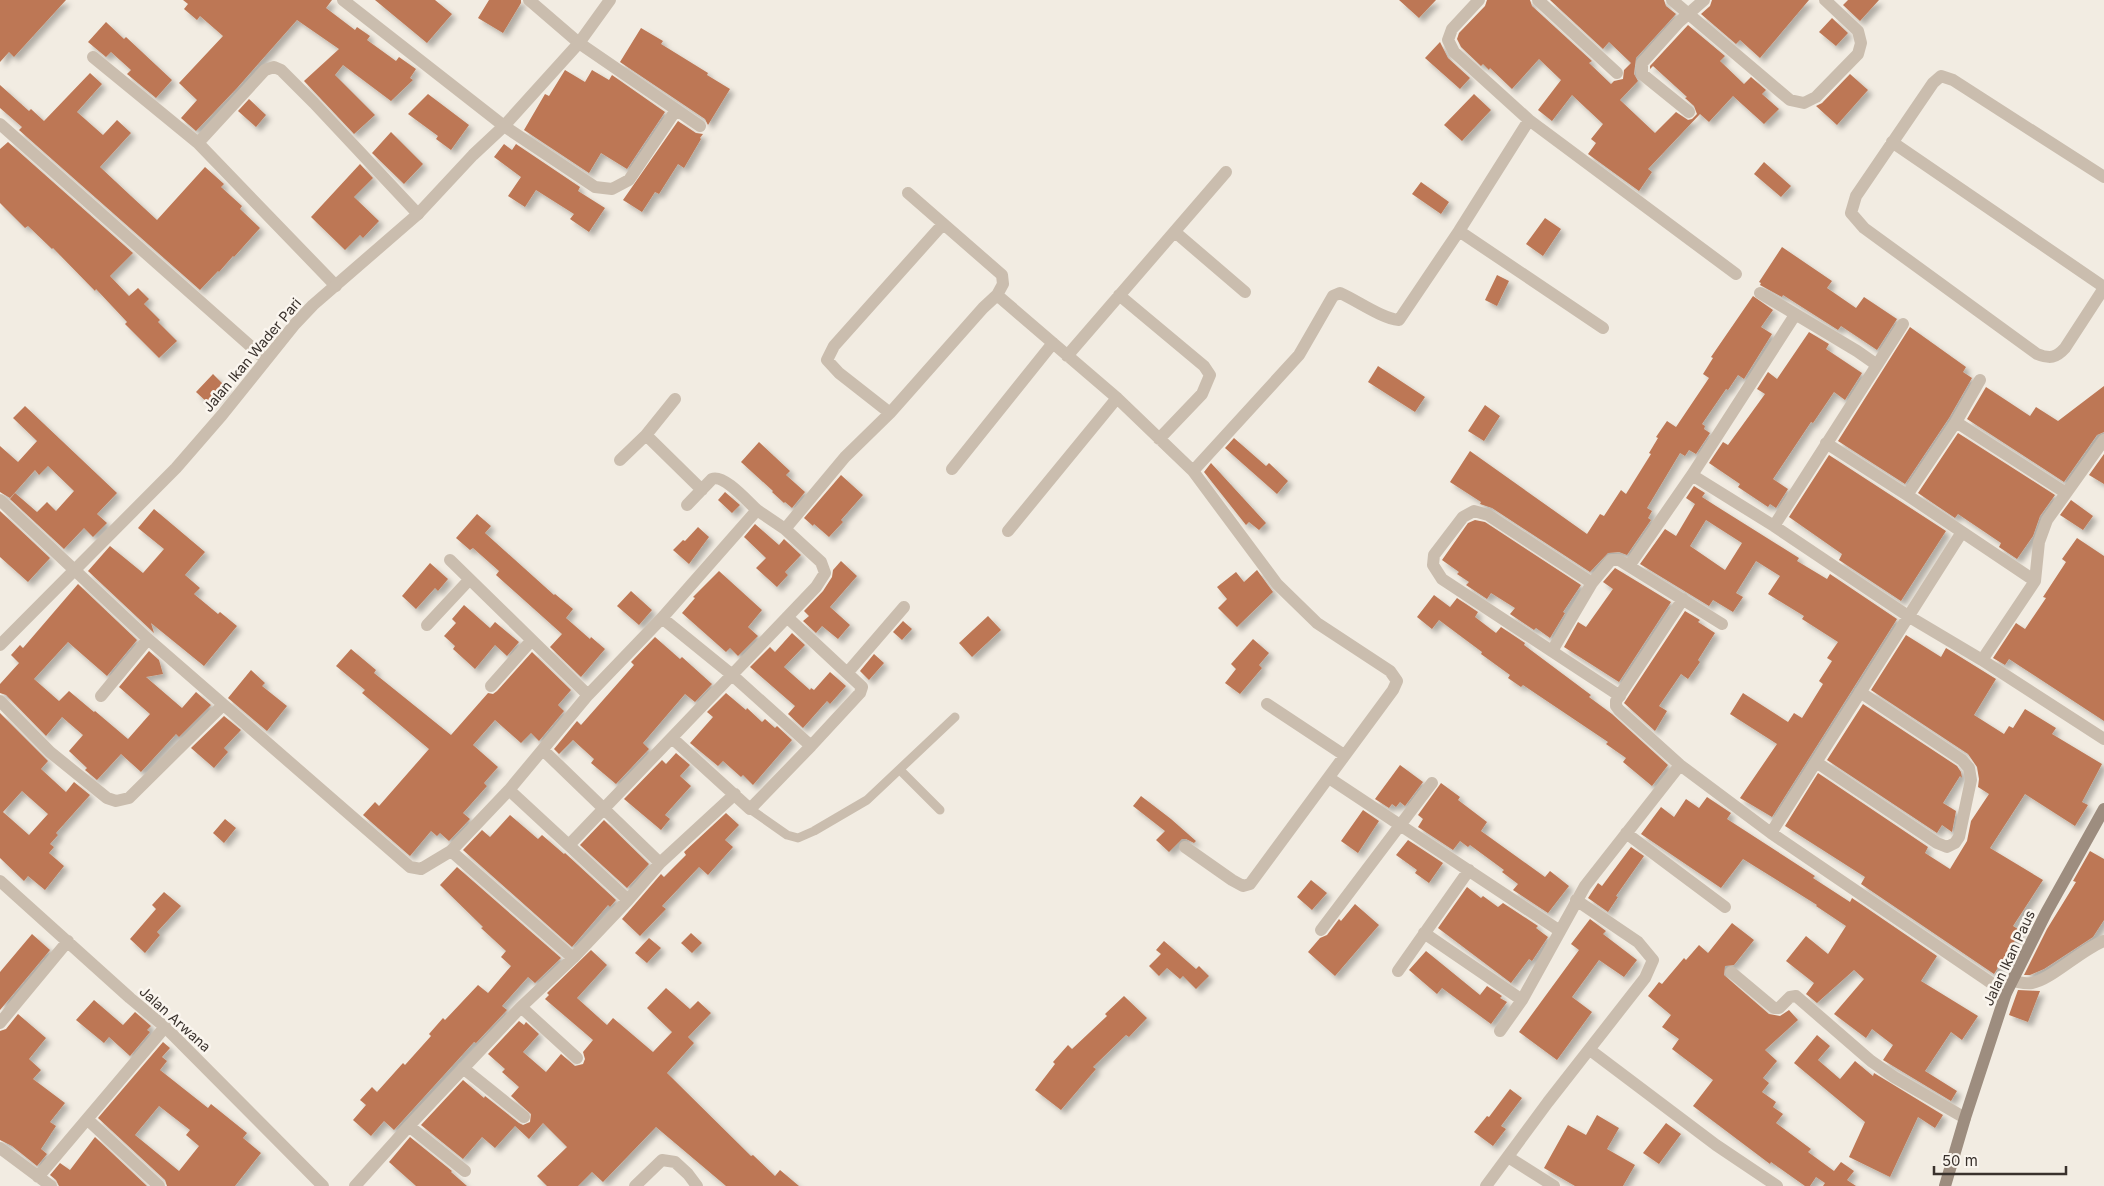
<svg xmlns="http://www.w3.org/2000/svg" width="2104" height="1186" font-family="Inter,sans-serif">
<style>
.building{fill:#bd7754;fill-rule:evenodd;filter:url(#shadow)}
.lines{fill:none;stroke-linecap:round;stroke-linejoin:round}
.service{stroke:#cabdae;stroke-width:9}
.minor{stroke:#cabdae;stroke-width:12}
.tertiary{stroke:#cabdae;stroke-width:12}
.secondary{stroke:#9d8d7f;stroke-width:12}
.labels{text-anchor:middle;stroke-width:5;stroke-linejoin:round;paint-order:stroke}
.street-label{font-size:14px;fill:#39312c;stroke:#faf5ee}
</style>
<defs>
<filter id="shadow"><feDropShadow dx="4.5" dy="4.5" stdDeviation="2.5" flood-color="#0004"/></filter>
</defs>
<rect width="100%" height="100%" fill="#f2ece2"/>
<path class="building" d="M0,0H66L14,57L9,52L0,62Z
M183,0H332L326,8L355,30L357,27L370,36L367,40L396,61L399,57L416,69L410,78L413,80L391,101L343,65L335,75L375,115L354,134L304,81L339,49L297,20L237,88L196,131L181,118L197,100L179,83L223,36L200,16L197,20L184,9L188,4Z
M375,0H435L452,14L427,43Z
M489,0H521V3L503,33L478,18Z
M1399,0H1436L1419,18Z
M1487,0H1530L1532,6L1592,61L1589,63L1611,84L1614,81L1623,79L1624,70L1631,63L1609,42L1603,49L1550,0H1664L1666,6L1676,14L1636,58L1634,74L1638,81L1620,100L1655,133L1676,112L1688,120L1692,119L1697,114L1694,106L1685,98L1687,97L1653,66L1650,69V66L1688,25L1725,56L1720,61L1744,84L1751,77L1766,90L1762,94L1779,109L1764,124L1733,96L1709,122L1700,114L1648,169L1652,172L1639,191L1588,154L1596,143L1591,139L1603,124L1572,95L1552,121L1538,110L1561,80L1539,59L1512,89L1490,68L1489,70L1483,64L1481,66L1461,47L1457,39L1459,33L1485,6Z
M1712,0H1809L1760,58L1740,40L1736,44L1701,14L1710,6Z
M1848,0H1879L1860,21L1843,5Z
M1832,18L1848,33L1836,46L1819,32Z
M106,22L124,39L126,37L172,80L156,98L127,74L131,70L111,52L106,57L88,42Z
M641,28L663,41L661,44L708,73L707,75L730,89L708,125L705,119L620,62Z
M1440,42L1448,58L1470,78L1460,89L1425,58Z
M565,70L585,82L592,70L609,80L612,75L665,112L627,169L601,153L589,173L524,130L545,94L549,96Z
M90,73L102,84L77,112L103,135L117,120L131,133L100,167L131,196L157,220L205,167L224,184L221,187L242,206L240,209L260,228L234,257L233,256L219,272L218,271L200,290L19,130L22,127L0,108V85L29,111L31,109L44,121Z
M1850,74L1868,90L1837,125L1816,106L1822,103Z
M428,94L469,125L451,150L436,139L438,136L408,114Z
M1474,94L1491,110L1462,141L1444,125Z
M249,99L266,115L256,127L238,111Z
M678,121L696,133L703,134L700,138L701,139L684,168L678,164L659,194L655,192L642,212L623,200Z
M391,132L423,164L404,184L372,153Z
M8,142L133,253L110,276L129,296L138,288L149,299L144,304L160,320L158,322L177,341L159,358L125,324L127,322L96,289L95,291L53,248L52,249L28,226L25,228L0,203V149Z
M504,144L512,150L516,144L580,187L578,191L605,208L589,232L570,219L574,214L536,190L525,207L508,196L521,177L494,157Z
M1764,162L1791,186L1781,197L1754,174Z
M360,164L373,178L354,197L379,221L363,238L360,235L345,250L311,217Z
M1421,182L1449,202L1441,214L1412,194Z
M1545,218L1561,229L1543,256L1526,244Z
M1782,247L1832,281L1827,288L1856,308L1864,297L1897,319L1877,350L1841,326L1838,330L1783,295L1782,297L1760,285L1761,283L1759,282Z
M1497,275L1509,281L1497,306L1485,300Z
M1753,296L1773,310L1761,327L1772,334L1744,379L1738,375L1728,390L1726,389L1702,424L1705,426L1704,429L1710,433L1696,454L1689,450L1685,456L1680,453L1647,508L1652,511L1648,518L1651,520L1627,555L1619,552L1608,553L1590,572L1492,508L1480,504L1481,502L1450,482L1470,451L1587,534L1600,514L1604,516L1621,490L1626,494L1651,454L1649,453L1658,438L1656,437L1667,421L1676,427L1709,378L1703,374L1713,358L1711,357Z
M1910,327L1966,367L1963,372L1972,378L1949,418L1905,484L1838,441Z
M1809,332L1829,344L1826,349L1862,373L1845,400L1834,392L1813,423L1811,422L1773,479L1788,489L1776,508L1770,504L1768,507L1738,487L1740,484L1709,463L1723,442L1728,445L1765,394L1757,389L1768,372L1777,379Z
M1378,366L1425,397L1415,412L1368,382Z
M213,374L226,387L209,404L196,392Z
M2104,386V432L2097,435L2064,482L1967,419L1986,387L2030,416L2036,407L2058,421Z
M1485,405L1500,416L1484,441L1468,431Z
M25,406L117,493L97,514L107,523L93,537L84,528L64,549L10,499L15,493L37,512L47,502L56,511L74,491L48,466L39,475L35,470L10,498L0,492V446L18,462L37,441L13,418Z
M1958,433L2055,495L2040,516L2033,536L2017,559L1999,547L2001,543L1958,514L1955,518L1918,493Z
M1234,438L1266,466L1269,463L1288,481L1277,494L1225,448Z
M759,442L790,471L786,475L805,492L792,508L785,502L784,503L772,492L773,491L741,462Z
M2104,454V484L2089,475Z
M1829,455L1946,531L1901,601L1839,560L1842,554L1789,517Z
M1211,463L1266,523L1259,530L1249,522L1246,525L1204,472Z
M841,475L863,495L841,520L843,522L829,537L814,524L813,526L804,518Z
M1694,486L1705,493L1702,497L1716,506L1799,558L1797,561L1827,579L1830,574L1897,619L1772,817L1740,798L1777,744L1730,714L1743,693L1788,722L1794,713L1802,718L1823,684L1819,681L1832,661L1827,658L1838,642L1802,619L1804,616L1768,594L1780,576L1756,561L1736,593L1743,597L1733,612L1713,600L1709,606L1640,564L1665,529L1676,536L1695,504L1686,498ZM1706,520L1742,543L1725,570L1690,546Z
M725,492L740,505L732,513L718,500Z
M2071,500L2093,516L2083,530L2060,515Z
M154,509L205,552L185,575L200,588L194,594L218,614L220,612L237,626L204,666L151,623L154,633L88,571L110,546L143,573L164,549L138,528Z
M0,511L50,558L28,582L0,557Z
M477,514L491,526L485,533L554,595L555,594L573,609L566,618L590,639L591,637L605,649L581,677L550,647L562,634L496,575L499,571L473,548L470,550L456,538Z
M1475,520L1485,522L1581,585L1563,612L1565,613L1550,638L1536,628L1534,630L1510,614L1515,608L1491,593L1487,599L1466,585L1469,582L1457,574L1459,572L1442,560L1468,523Z
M755,524L779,545L784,539L801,555L785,572L788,575L777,587L756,568L766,558L744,537Z
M698,527L709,537L689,564L673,550L683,540L685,541Z
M2077,538L2104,556V721L2009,659L2005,665L1993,658L2016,623L2025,629L2046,598L2043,597L2066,562L2062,559Z
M841,561L857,576L830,607L850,625L838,639L822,626L816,633L803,621L809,616L804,611L823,591L832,577L833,570Z
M430,563L448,579L438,591L435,588L416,609L402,596Z
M1615,568L1671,602L1619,682L1564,647L1578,622L1586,627L1613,589L1603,582Z
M1257,570L1273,592L1237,627L1218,608L1227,599L1217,587L1236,572L1244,582Z
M719,571L762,610L748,627L758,636L738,656L730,648L726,652L682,613L695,598L693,597Z
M78,584L137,640L107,676L68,642L34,679L59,701L69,691L94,712L95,711L128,739L150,714L119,687L149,651L159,660L163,674L146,677L182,708L196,692L211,705L179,737L176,734L141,772L121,754L97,780L85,770L87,768L69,751L83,735L62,717L46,736L6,695L0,693V684L19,663L11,655L20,645L23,648Z
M631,591L652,610L639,625L617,606Z
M1434,595L1450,607L1457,598L1478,612L1475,617L1496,633L1501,627L1525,643L1524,645L1591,695L1589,697L1612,714L1668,765L1652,786L1623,762L1626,758L1606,744L1608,742L1523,685L1521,687L1508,678L1510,675L1481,654L1482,652L1439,620L1432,629L1417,617Z
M464,605L490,628L495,622L519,642L507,656L495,645L475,669L453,649L455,646L444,636L456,623L452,619Z
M1685,611L1700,620L1698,622L1715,633L1698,660L1700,662L1688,679L1681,674L1659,706L1667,711L1655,731L1624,703Z
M988,616L1001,630L972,657L959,643Z
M903,621L912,629L902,640L893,632Z
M792,633L805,645L784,667L810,690L811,688L814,690L830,672L846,686L830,704L827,701L803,728L788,714L795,706L750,667L770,647L775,652Z
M1906,635L1941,657L1946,648L1996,679L1974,715L2004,734L2009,726L2013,728L2025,709L2056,728L2052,734L2102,764L2082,802L2088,805L2075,826L2025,794L1990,848L2043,880L2013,926L2021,931L1994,974L1861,884L1865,877L1785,826L1818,773L1928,847L1925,853L1950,869L1967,841L1971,821L1989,794L1978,787L1979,779L1977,767L1968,754L1871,690Z
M655,637L680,659L682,657L712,684L695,702L685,694L643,743L649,749L616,784L591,763L594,759L573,740L559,754L554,749L577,721L581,725L634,665L631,662Z
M1253,639L1269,653L1259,665L1262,668L1240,694L1225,683L1236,669L1231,664Z
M351,649L376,670L374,673L451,735L488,693L493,694L497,691L532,652L571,690L558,705L564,711L539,741L531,733L521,743L495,720L473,745L498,767L484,783L487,786L463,813L470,819L449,841L440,833L437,836L431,831L410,856L363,815L375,802L379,806L429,749L362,693L365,690L336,666Z
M874,654L884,663L869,680L860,671Z
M251,670L265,683L262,686L287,706L267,731L228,698Z
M726,693L746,710L747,708L762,722L765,719L775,728L777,726L792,740L753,785L743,775L741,777L723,761L718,766L690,743L713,717L707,712Z
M1863,704L1957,766L1961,772L1962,778L1960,776L1943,803L1956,811L1952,832L1942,825L1937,833L1827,760Z
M0,713L48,761L41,769L66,792L74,782L90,795L56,833L58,835L50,844L54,847L49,853L64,866L45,890L28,876L24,881L0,858ZM22,791L48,814L29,835L3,812Z
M224,716L241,730L224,748L228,752L214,768L191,748Z
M676,753L690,765L680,776L691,786L665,815L670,819L661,830L624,799L662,760L666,764Z
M1400,765L1423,782L1405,806L1400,802L1396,807L1392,804L1389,808L1375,799Z
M1441,783L1460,797L1458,800L1487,822L1481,831L1545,877L1550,871L1569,886L1548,913L1513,890L1518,884L1502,872L1504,870L1470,845L1468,847L1460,841L1453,850L1418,827L1423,819L1418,815Z
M1141,796L1171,819L1196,841L1194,843L1186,839H1182L1169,852L1156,840L1165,831L1133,806Z
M1707,797L1731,813L1727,819L1815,876L1813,878L1850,902L1852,898L1937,956L1921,981L1978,1016L1962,1040L1951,1032L1925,1071L1957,1091L1951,1101L1883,1060L1893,1045L1872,1029L1866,1038L1834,1014L1864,979L1854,970L1817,1003L1806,994L1814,983L1786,961L1806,936L1828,954L1846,926L1816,906L1817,905L1743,859L1721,888L1641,834L1661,807L1674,817L1686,799L1699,808Z
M1363,810L1379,821L1358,853L1341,841Z
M726,813L739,825L725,840L733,847L708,875L699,867L662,906L666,909L640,936L622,919L661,874L664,877L686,855L684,852Z
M510,815L538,839L542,835L564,854L565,853L616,900L610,907L608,905L572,947L463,850L482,830L490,837Z
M225,819L236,828L224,843L213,833Z
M604,820L649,864L627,888L580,845Z
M1408,840L1443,863L1429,883L1415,873L1417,870L1396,855Z
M1631,847L1644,856L1616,896L1618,897L1608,912L1588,898L1598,883L1602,886Z
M2090,851L2104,859V920L2093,937L2044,969L2030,975H2024L2047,929L2076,882L2073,881Z
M457,867L561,958L535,983L528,977L502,1006L507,1010L476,1043L474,1042L394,1130L384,1121L371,1136L353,1120L366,1105L360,1100L372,1087L377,1092L403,1063L405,1065L431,1036L429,1034L443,1018L445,1020L478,985L488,993L511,966L501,957L506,951L481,928L483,927L440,885Z
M1311,880L1327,893L1312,910L1297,897Z
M1467,887L1481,898L1483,896L1498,907L1503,903L1538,926L1536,928L1548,937L1532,961L1529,959L1511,983L1438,928Z
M164,892L181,906L157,932L160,935L145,953L130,939L156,909L152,905Z
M1355,904L1379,925L1335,976L1308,952L1320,938L1327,935L1339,919L1341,921Z
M1590,919L1606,931L1603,934L1637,960L1624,977L1599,960L1572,997L1592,1012L1557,1060L1519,1032L1579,950L1571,944Z
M1732,923L1754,940L1734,965L1725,966L1724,975L1769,1014L1780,1016L1789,1010L1798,1020L1765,1050L1777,1061L1763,1078L1769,1083L1762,1092L1776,1102L1773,1107L1783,1114L1776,1123L1811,1149L1808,1152L1834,1171L1841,1162L1854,1171L1847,1180L1856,1186H1823L1825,1183L1816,1177L1810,1186H1805L1771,1162L1770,1164L1693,1106L1713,1080L1672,1049L1679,1039L1662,1027L1671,1015L1648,996L1659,982L1662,984L1684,958L1686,960L1699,945L1708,953Z
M691,933L702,943L692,953L681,943Z
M32,934L50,950L0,1010V972Z
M649,938L661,948L647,963L635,953Z
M1164,941L1196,969L1199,966L1209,976L1196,989L1183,976L1180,979L1167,968L1159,976L1149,966L1161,954L1156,950Z
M591,950L607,965L577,998L607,1025L613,1018L653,1052L672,1032L647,1008L666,988L690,1009L698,1001L711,1013L688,1037L694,1043L667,1073L751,1156L753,1155L775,1176L780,1170L799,1186H726L656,1127L603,1182L592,1172L578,1186H547L537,1176L567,1147L543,1123L529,1139L515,1126L495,1148L482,1137L463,1159L421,1125L463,1080L484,1098L485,1096L519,1123L523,1125L530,1122L531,1114L511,1096L519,1087L502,1072L505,1069L488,1054L519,1021L524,1025L526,1022L539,1034L523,1052L546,1072L561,1054L575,1066L583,1064L585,1059L583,1052L593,1040L545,999L549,995L547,993Z
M1426,951L1480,995L1487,986L1502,996L1500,998L1507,1002L1491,1024L1442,988L1437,994L1409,970Z
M2018,990L2040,991L2028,1022L2009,1015Z
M1124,996L1147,1018L1129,1037L1126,1035L1093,1067L1096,1069L1061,1110L1035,1090L1055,1064L1053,1062L1068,1045L1072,1049L1107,1016L1105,1014Z
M94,1000L123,1025L135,1012L151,1026L147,1030L150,1032L130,1056L109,1037L104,1043L76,1020Z
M18,1014L46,1038L29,1059L41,1070L33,1079L65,1103L50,1122L56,1126L41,1149L47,1154L37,1166L12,1146L0,1140V1031L6,1029Z
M1817,1035L1830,1046L1818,1060L1840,1079L1855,1061L1873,1076L1874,1073L1943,1115L1935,1128L1918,1117L1890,1177L1849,1157L1865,1122L1794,1063Z
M163,1042L170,1048L162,1057L167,1061L160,1070L208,1108L211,1104L247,1133L243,1138L261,1153L235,1186H167L165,1180L98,1118ZM159,1106L190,1130L186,1135L199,1146L179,1171L135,1135Z
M1510,1089L1522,1098L1501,1126L1506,1129L1493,1146L1474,1132L1487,1116L1489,1117Z
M1597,1115L1619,1128L1607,1149L1635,1165L1623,1186H1575L1544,1168L1568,1125L1586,1135Z
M1666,1123L1681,1134L1659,1164L1643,1153Z
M95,1137L147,1186H59L56,1180L50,1175L60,1163L70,1170Z
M410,1137L452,1171L451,1172L467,1186H416L389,1162Z"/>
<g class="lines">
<path class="service" d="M900,770L940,810
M750,809L787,835L798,838L814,831L867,800L955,717"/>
<path class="minor" d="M343,0L504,126L595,187L612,189L629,180L676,110
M529,0L579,43L700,126
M1479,0L1452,29L1448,40L1454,52L1529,120L1736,274
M1538,0L1617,73
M1672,0L1790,100L1804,103L1816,97L1858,54L1861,43L1858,31L1825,0
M93,57L198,143L336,286
M1689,112L1642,74V63L1679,22L1704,0
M0,124L265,359
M1892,142L2104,287
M198,143L265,70L274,67L281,70L314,103L418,214
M2104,177L1953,80L1941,76L1933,83L1856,196L1851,213L1864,228L2037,354C2050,359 2056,358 2065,348L2104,288
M908,193L1002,275L1003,284L997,295
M1459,231L1603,328
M1175,232L1245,292
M1760,293L1857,351L1877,365L1774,526
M1119,295L1204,366L1210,375L1202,394L1159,439
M1067,356L1226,172
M1877,365L1903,324
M890,413L839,373L827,360L834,346L943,224
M1956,422L2066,493
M646,435L702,490
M1826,443L1907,495L2035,581
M620,460L646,435L675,399
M952,469L1053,343
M1193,471L1299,355L1333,296L1340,293C1358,301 1381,318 1399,320L1459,231L1529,120
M1692,475L1774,526L1908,616L1982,660L2104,739
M1907,495L1956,422L1980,380
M0,500L148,639L410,867L421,869L451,851L509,790L588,695L662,618L757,510L785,529L821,562L825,573L816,587L569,845
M687,505L712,479C724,474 748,502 757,510
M785,529L845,457L890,413L983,308L997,295L1117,398L1193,471L1277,584L1317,623L1390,671L1397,681L1393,690L1250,884L1243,886L1232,880L1185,847
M1008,531L1117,398
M450,560L588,695
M1629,566L1692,475L1795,315
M1592,583L1488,515L1474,511L1463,517L1434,555L1433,565L1442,579L1620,696
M1683,599L1616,701V706L1619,710L1680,765L1771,833L2006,993
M787,617L862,687L860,693L811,746
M662,618L731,674L811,746L750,809L672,738
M427,625L469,580
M1552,651L1592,583L1611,560H1619L1722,624
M1982,660L2035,581L2039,542L2047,520L2104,440
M848,672L904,607
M491,686L531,641
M101,696L148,639
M0,701L50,752L107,798L116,801L129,798L223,705
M1267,704L1344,755
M543,750L660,863
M1816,762L1937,843L1947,847L1955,843L1959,837L1971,780L1969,768L1962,760L1860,692
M1329,778L1560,931
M509,790L628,900
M1626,833L1725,907
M1771,833L1962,532
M451,851L573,958
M0,881L130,998L165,1027L323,1186
M1321,930L1432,783
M1424,933L1522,1000
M1398,971L1469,870
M1731,972L1774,1008H1779L1790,997L1796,996L1871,1061L1894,1077L1965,1118
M2013,981C2019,982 2026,984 2032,983C2051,980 2082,949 2104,941
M521,1007L577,1058
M0,1023L68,941
M1500,1031L1522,1000L1585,886L1680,765
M1590,1050L1716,1145L1777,1186
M463,1068L524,1117
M87,1119L159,1186
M409,1126L465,1171
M0,1148L51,1186
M1508,1157L1554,1186
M38,1177L165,1027
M355,1186L409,1126L521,1007L573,958L628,900L660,863L735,794
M635,1186L662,1160L675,1162L688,1174L697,1186
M1486,1186L1548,1102L1645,978L1653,960L1638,942L1576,900"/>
<path class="tertiary" d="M0,645L176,468L222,415L295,324L313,305L418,214L473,155L504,126L579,43L610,0"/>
<path class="secondary" d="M1945,1186L1965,1118L2006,993L2046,913L2104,809"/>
</g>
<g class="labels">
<g class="street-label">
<text transform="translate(252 355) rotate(-50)" y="5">Jalan Ikan Wader Pari</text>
<text transform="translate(2009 958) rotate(-65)" y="5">Jalan Ikan Paus</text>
<text transform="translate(175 1019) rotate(42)" y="5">Jalan Arwana</text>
</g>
</g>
<path d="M1934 1166v8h132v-8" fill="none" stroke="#39312c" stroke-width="2.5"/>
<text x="1942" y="1166" font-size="15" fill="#39312c" stroke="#faf5ee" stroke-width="4" paint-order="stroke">50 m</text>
</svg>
